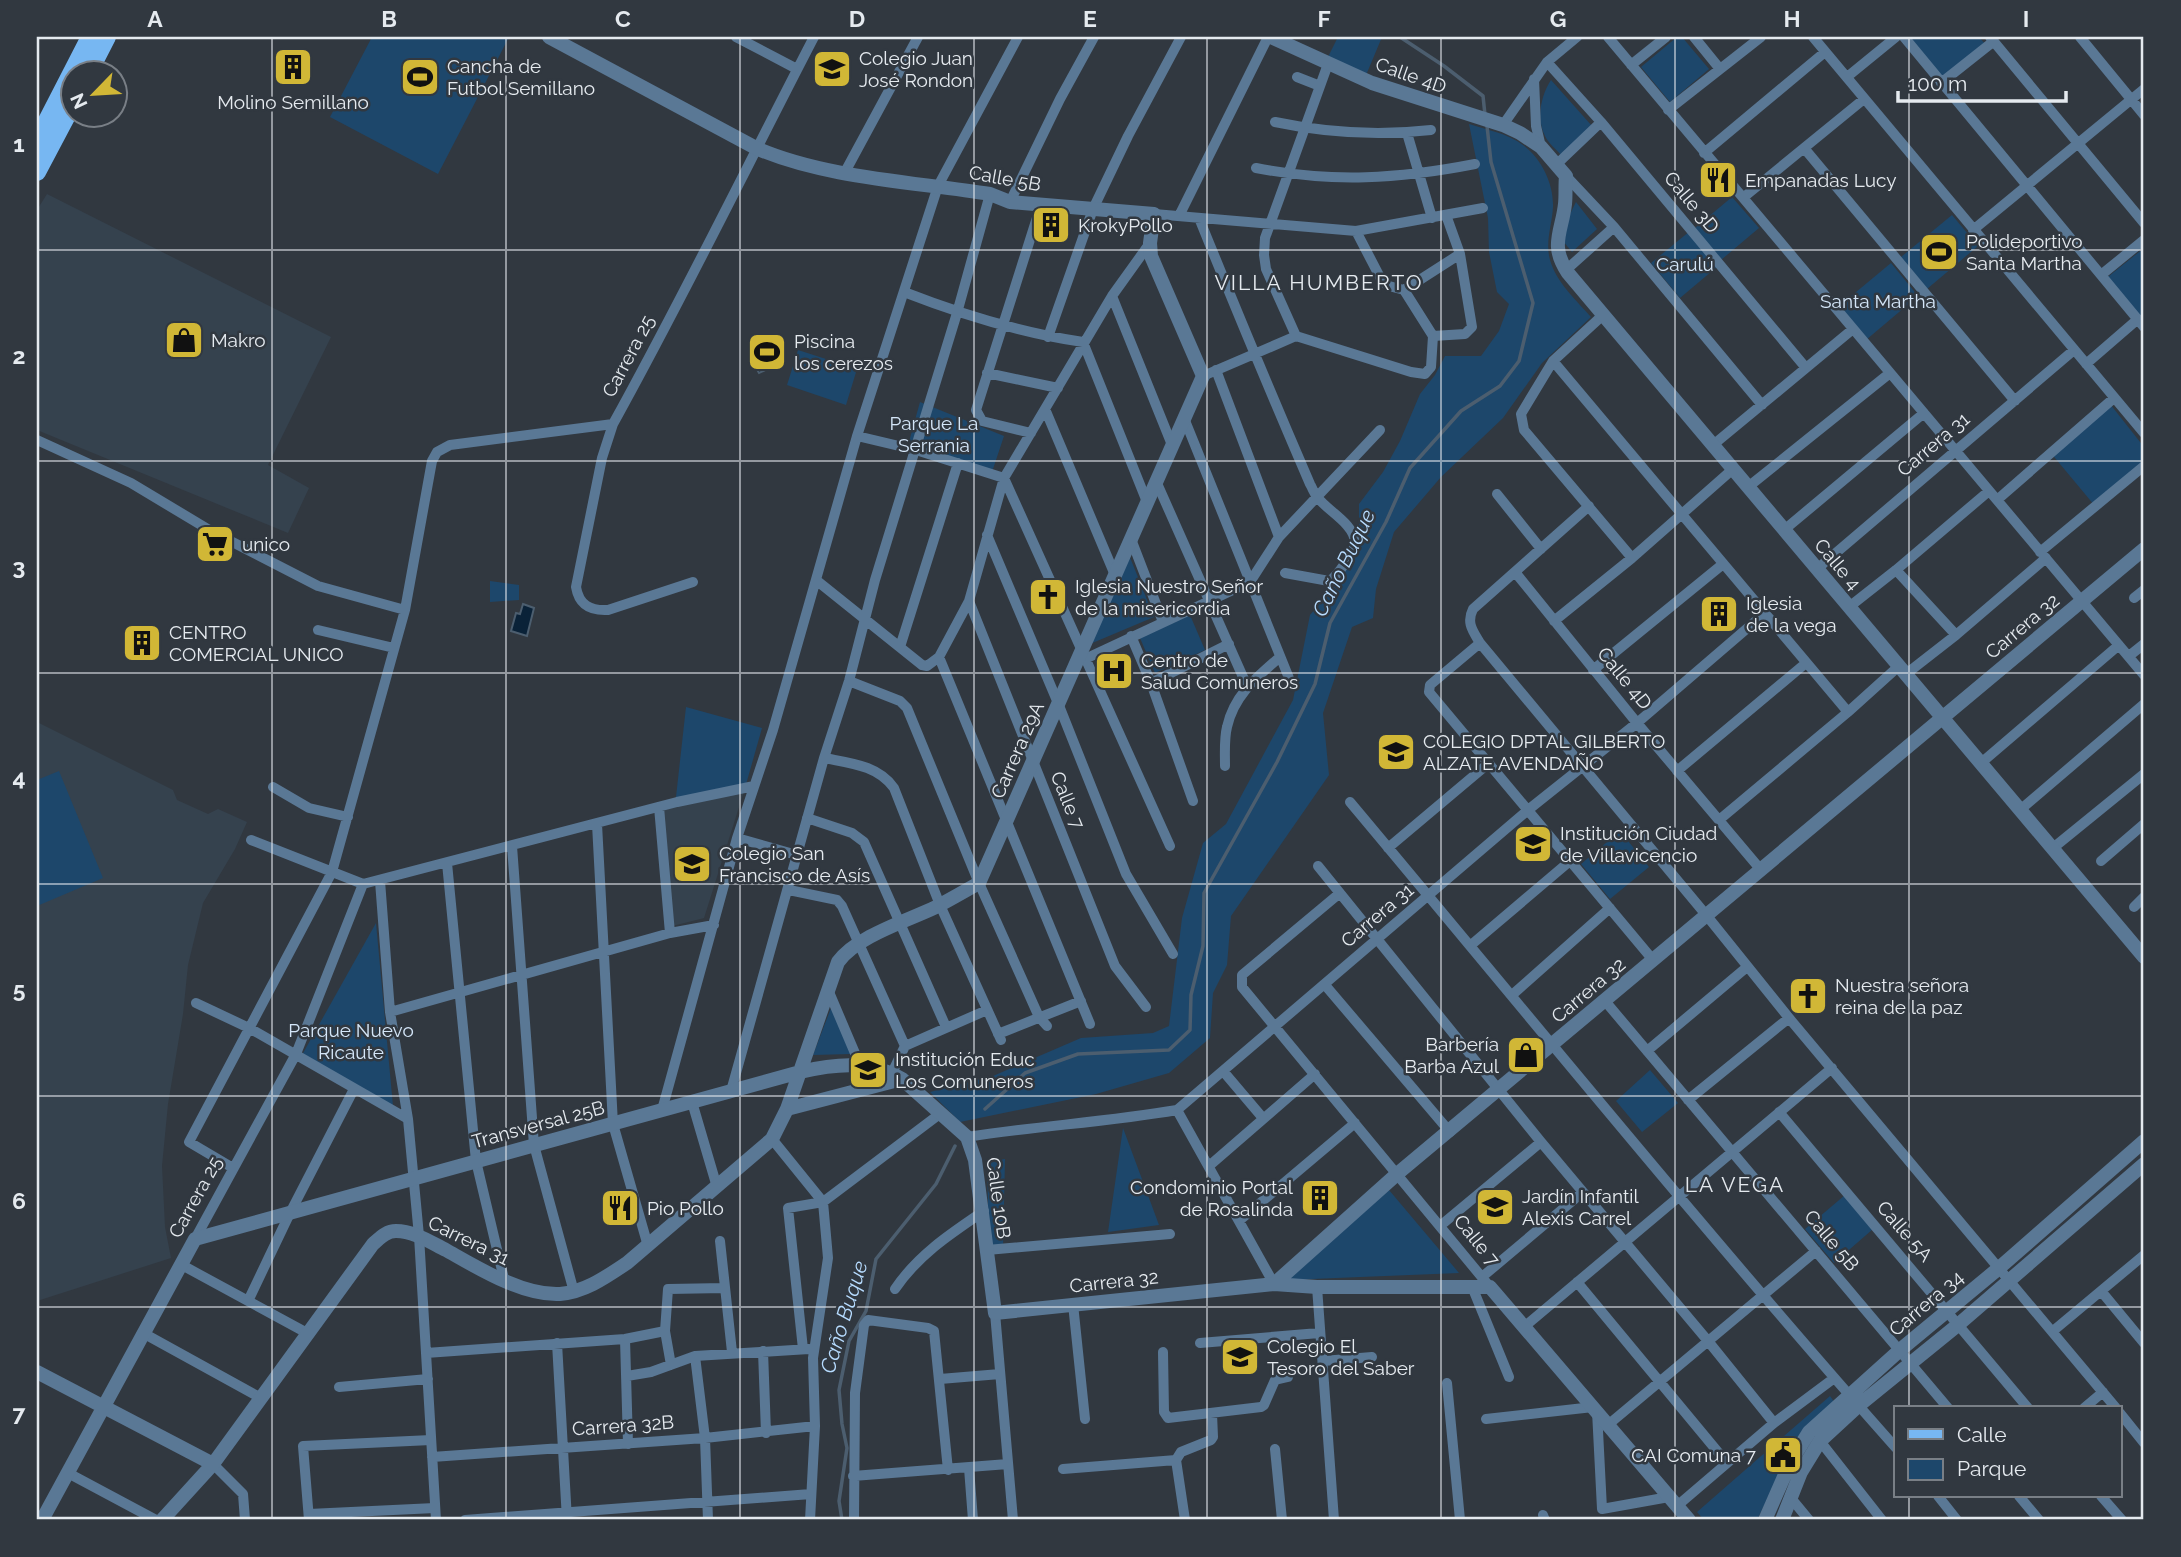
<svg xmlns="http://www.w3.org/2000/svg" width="2181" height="1557" font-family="Raleway,sans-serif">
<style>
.built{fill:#35424e}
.green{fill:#1d476b}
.water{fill:#0a2238;stroke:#4c5e6f;stroke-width:2}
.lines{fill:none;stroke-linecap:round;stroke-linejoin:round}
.stream{stroke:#4c5e6f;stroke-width:3.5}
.minor{stroke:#5a7895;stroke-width:10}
.tertiary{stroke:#5a7895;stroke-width:14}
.primary{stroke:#77b7f2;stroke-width:18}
.grid{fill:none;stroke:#e5eaef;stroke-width:2;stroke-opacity:0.55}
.labels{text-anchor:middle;stroke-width:5;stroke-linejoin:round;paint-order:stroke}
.poi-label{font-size:19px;fill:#e5eaef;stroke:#313840;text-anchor:start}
.street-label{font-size:19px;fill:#e5eaef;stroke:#313840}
.park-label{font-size:19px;fill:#d4e6f8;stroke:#313840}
.neighbourhood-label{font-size:21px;letter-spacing:2px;fill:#e5eaef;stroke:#313840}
.water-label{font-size:21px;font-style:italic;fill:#b7dcff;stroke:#313840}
.neatline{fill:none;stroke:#e5eaef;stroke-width:2.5}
.grid-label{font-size:23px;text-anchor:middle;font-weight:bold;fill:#e5eaef}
</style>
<rect width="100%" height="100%" fill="#313840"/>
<path class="built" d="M47,194L331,337L268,465L309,488L288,533L37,430V210Z
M37,722L173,790L177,800L208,814L218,809L247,822L235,849L203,903L188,965L183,1014L168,1104L162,1166L165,1227L171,1258L37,1301Z
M745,788L704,918L668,927L660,811Z"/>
<path class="green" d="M372,37H509L438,174L330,117Z
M1338,37H1382L1364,80L1326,61Z
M1677,37H1682L1709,69L1670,102L1641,67Z
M1901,37H1979L1986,45L1940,83Z
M1551,80L1592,126L1561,155C1556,149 1548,143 1545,136C1536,119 1541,95 1551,80Z
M1469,124C1484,129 1501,132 1515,140C1538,152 1554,181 1553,207C1552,225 1545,242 1550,260C1556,282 1577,301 1591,317L1542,363L1503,418L1441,477L1394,532L1376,589L1373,618L1352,627L1323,713L1329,775L1231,916L1227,965L1213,993L1210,1038L1169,1073L1096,1094L960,1122L930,1092L993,1076L1081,1038L1153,1033L1169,1026L1182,918L1203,843L1226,824L1293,700L1310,615L1341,578L1359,549V504L1383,472L1400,441L1420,394L1435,375L1445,356H1481L1499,331L1509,304L1497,292L1489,252L1488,218Z
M1732,197L1759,228L1721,260L1695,228Z
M1576,202L1597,229L1572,252L1563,241L1567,220Z
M1952,215L1978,246L1927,289L1901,257Z
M1690,231L1718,266L1680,298L1651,263Z
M2144,248V327L2104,280Z
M1891,263L1918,296L1866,340L1838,307Z
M798,350L857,369L846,405L787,385Z
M920,402L1004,436L992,472L907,449Z
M2110,404L2144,447V462L2095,506L2050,452Z
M1129,555L1154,617L1090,644Z
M490,581L519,585V600L490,602Z
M1190,615L1205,650L1155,673L1140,638Z
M686,707L762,728L745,788L675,806Z
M59,771L103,878L37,906V780Z
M1620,831L1649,867L1610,899L1581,864Z
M376,923L393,1106L302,1055Z
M831,1008L851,1054L813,1055Z
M1650,1070L1678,1103L1642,1132L1616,1101Z
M1123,1128L1159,1225L1108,1232Z
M1005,1159L1003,1248H989L987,1162Z
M1389,1190L1459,1273L1287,1280Z
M1845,1195L1873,1229L1834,1263L1805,1229Z
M1830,1396L1835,1403L1796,1440L1757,1520H1704L1697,1512Z"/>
<path class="water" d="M767,337L780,363L759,373L755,366L764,361L755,343Z
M523,604L534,608L527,636L511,631L516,613L520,614Z"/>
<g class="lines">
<path class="stream" d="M1400,37L1444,66L1483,96L1485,115
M985,1109L1025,1073L1078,1054L1169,1050L1190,1030L1191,995L1203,946L1204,893L1277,762L1315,684L1330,623L1386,522L1410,468L1461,411L1500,386L1519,361L1533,303L1491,162L1487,126
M842,1520L839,1501L847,1448L842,1424L839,1390L849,1341L866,1311L876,1259L936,1184L955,1146"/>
<path class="minor" d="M736,37L797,69
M1608,37L2144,675
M1694,37L1720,69
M1813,37L2144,433
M1904,37L2144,327
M1990,37L2144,223
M2080,37L2144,115
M1547,62L1601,122L1806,368
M1631,65L1666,37
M1297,77L1320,86
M1847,77L1896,37
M1534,79L1536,126L1541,147
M1941,83L1994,41
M1668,110L1761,37
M1275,122C1327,133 1378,136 1431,130
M1503,125L1547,62L1577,37
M1407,133L1432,218
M1804,148L2015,401
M1704,153L1825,52
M1557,164L1601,122
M1256,168C1333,183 1398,179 1475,164
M845,172L918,37
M1566,176L1614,227L1762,405
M1744,197L1864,99
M1010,202L1060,99L1094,37
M1154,214L1356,231L1483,208
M1179,216L1268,37
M1199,218C1235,307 1272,396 1310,484C1313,489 1314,494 1318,498C1328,511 1354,524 1355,542C1355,551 1337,577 1329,581L1285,573
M1973,230L2144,89
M1356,231L1382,281L1389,286L1404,290
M1566,270L1614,227
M2101,275L2144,240
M1404,290L1460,254
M904,292C963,315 1021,333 1083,342L1147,502
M1112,296L1172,445
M1603,315L1553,361L1521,414L1524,430L1632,558
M1296,336L1266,269L1264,255L1265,238L1328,64
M1433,336L1465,334L1472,327L1460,254L1446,215
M1048,337L1093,209L1128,136L1181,37
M1553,361L1848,712
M2086,364L2138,319
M1216,370L1279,537
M987,373L1058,388
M1203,376L1296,336L1411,372L1425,374L1431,367L1433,336L1404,290
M1045,409L1115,575
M1184,418L1291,683
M1031,433L982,421L976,410L1041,205
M857,436L916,450L1004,478L1170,846
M37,440L131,483L211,531L318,586L405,610
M1713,445L1853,329
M1156,481L1247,686
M1748,487L1890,373
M1497,494L1541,549
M1997,500L2114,398
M1589,506L1473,609C1466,623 1473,631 1480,643L1707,916L1789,1018L2116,1408
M1784,530L1924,413
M987,535L1058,703L1126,874L1173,954
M1131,539L1163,622
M2040,552L2144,466
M1817,569L2074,350
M1896,570L1956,635
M1515,572L1637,723L1761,870
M816,580L922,665L927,666L939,657L969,601L1004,478L1112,296L1150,243
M693,582L608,610C590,611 579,605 576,587L602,458L613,424C684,296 747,166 814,37
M2134,598L2144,590
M969,601L1115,966L1146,1007
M1849,607L1896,570L1989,491
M1554,621L1632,558L1733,469
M318,630L394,648
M1131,636L1151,683L1193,801
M1480,643L1430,685L1429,692L1653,960
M900,647L958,463
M2129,656L2144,644
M939,657L1090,1024
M1085,659L1250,582L1279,537L1380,430
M1593,670L1723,564
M1906,674L1956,635L2046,558
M849,681L900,701L907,708L979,883L1039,1017L1047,1026
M1151,683L1229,644
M824,758C849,763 878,765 894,788L940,905L1001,1040
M1981,763L2119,645
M1225,766C1225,753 1224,739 1227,727C1234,695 1257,677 1280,657
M1677,771L1806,663
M273,787L309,808L348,817
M1350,802C1531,1018 1709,1237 1896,1448
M659,807L670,933
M2020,810L2144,704
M807,818L852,833L864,842L946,1027
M1719,820L1848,712L1899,666
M597,824L613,1124L648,1246
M737,838L797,855
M251,840L363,884L677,802L754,786
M512,846L534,1145L574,1292
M1388,848L1489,763
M2053,848L2144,774
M2101,861L2144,824
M447,863L476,1161L504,1279
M1318,866L1541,1142L1708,1341L1774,1423
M380,881L390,1012L408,1119L419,1236L436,1520
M789,890L837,900L842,906L905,1046L892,1073
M1340,893L1242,975V987L1490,1287
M2134,907L2144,897
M1471,945L1570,861
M1325,985L1450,1132
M829,992L860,1065
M1512,995L1610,908
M1605,1001L1948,1408
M196,1003L249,1028L408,1119
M390,1012L670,933L714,925
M998,1034L1081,1001
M905,1046L987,1010
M1647,1051L1747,967
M1223,1071L1262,1117
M731,1091L824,758L849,681L875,580L957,313L990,194
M1688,1100L1789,1018
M692,1102L717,1187
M662,1110L737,838L773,730L857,436L938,186L1018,37
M1177,1110L1274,1284
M1779,1112L2028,1408
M967,1137C1037,1126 1107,1122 1177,1110L1528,810L1637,723L1765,613
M772,1139L823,1202L828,1258L813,1358L815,1426L810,1520
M1209,1166L1315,1074
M233,1168L189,1142L332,872L405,610L432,461L437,452L450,445L613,424
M1240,1220L1355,1123
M1440,1226L1541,1142
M195,1239L296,1054L363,884
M720,1241L732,1352
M987,1250L1170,1234
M180,1264L307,1333
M1482,1277L1583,1192
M1577,1282L1727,1463
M1317,1287L1334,1520
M895,1289C918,1255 950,1234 984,1211
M1473,1289L1509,1377
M2101,1291L2144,1343
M249,1299L290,1213L354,1089
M1073,1304L1085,1419
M995,1313L1013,1520
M1524,1327L1832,1068
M2053,1331L2144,1255
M143,1333L261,1398
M625,1339L628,1444
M557,1343L567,1520
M1200,1343L1319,1333
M803,1349L788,1208L823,1202L941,1113
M763,1351L766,1433
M1163,1352L1164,1412L1168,1418L1261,1407L1264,1405L1275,1380L1288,1377
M426,1353L625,1339L665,1331
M695,1356L705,1438L708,1520
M1323,1361L1372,1357
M671,1365L665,1331L668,1289L725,1288
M627,1376L651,1372L695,1356L809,1349
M940,1379L1000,1374
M1447,1383L1460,1520
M339,1387L428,1379
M2084,1408L2103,1392
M1597,1411L1602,1509L1669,1497
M2120,1413L2144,1443
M1486,1419L1593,1407
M1609,1424L1816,1251
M1820,1441L1882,1520
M1275,1449L1282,1520
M432,1457L705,1438L815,1426
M1176,1460L1181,1452L1211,1440L1213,1437L1212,1414
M1176,1460L1185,1520
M213,1464L243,1494L245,1520
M969,1468L973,1520
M1063,1469L1176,1460
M68,1473L156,1520
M853,1476L1008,1464
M1938,1496L1957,1520
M2019,1496L2039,1520
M2101,1496L2122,1520
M1790,1497L1809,1520
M1677,1506L1774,1423L1833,1379
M309,1514L435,1508
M1543,1515L1545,1520
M309,1520L303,1446L431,1440
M465,1520L811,1494
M854,1520L855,1393L864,1325L868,1320L928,1328L934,1331L948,1470"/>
<path class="tertiary" d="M1271,37L1372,83L1503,125L1520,133L1541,147L1566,176C1565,185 1566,195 1565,204C1562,232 1549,245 1568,273L2144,957
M787,1109L902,1079
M1274,1284L1397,1174L2144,549
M37,1372L213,1464
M42,1520L195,1239L800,1072C835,1064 870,1060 902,1079L967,1137L975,1160L995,1313L1274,1284L1317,1287H1490L1689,1520
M162,1520L213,1464L373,1244C380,1238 386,1231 396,1231C414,1231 430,1242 446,1250C478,1268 523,1296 560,1294C585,1292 606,1277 627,1263L772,1139L787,1109L838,962C857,936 907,921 936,907C951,899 965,891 979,883L1203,376L1151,256L1150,243L1154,214L1010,202L990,194C916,182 824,178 756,148L549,37
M1765,1520L1791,1461L1809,1432L1900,1350L1999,1268L2144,1141
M1782,1520L1801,1472L1820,1441L1858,1406L1959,1324L2144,1164"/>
<path class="primary" d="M88,74L107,37
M37,140L90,37
M37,172L74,102"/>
</g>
<path class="grid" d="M272,37V1520M506,37V1520M740,37V1520M974,37V1520M1207,37V1520M1441,37V1520M1675,37V1520M1909,37V1408M37,250H2144M37,461H2144M37,673H2144M37,884H2144M37,1096H2144M37,1307H2144M1909,1496V1520"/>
<defs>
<g id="building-square" transform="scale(2.0125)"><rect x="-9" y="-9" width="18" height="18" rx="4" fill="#d1b736" stroke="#313840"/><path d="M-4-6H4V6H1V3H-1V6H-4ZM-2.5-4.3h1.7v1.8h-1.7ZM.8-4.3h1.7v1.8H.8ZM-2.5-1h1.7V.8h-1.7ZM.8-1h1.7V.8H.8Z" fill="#111"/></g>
<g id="school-square" transform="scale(2.0125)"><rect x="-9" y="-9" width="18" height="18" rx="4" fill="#d1b736" stroke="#313840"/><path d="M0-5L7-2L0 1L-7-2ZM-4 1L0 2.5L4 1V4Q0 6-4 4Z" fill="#111"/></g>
<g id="stadium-square" transform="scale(2.0125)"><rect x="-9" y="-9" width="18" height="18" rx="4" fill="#d1b736" stroke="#313840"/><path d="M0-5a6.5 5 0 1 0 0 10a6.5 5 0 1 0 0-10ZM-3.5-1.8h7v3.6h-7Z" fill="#111"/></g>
<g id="restaurant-square" transform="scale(2.0125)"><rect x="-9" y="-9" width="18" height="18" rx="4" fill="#d1b736" stroke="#313840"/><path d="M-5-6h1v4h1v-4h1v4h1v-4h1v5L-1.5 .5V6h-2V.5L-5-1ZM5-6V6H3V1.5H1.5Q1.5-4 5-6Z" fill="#111"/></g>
<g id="shop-square" transform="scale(2.0125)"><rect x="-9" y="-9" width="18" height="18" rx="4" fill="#d1b736" stroke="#313840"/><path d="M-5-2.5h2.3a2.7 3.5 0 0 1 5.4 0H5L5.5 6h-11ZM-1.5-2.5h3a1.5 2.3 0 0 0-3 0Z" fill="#111"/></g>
<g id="supermarket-square" transform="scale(2.0125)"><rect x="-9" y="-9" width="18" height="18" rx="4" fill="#d1b736" stroke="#313840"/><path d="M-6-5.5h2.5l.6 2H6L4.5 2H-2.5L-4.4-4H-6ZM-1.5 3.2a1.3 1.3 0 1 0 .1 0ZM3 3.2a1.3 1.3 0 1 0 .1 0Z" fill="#111"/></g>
<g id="church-square" transform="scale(2.0125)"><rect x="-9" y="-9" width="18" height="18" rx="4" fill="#d1b736" stroke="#313840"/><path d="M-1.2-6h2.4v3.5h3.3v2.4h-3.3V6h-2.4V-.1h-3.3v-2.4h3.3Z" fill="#111"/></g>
<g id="hospital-square" transform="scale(2.0125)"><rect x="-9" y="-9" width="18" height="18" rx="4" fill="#d1b736" stroke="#313840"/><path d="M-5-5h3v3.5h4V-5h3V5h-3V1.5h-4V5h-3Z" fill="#111"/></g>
<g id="civic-square" transform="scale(2.0125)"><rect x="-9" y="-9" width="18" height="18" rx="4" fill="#d1b736" stroke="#313840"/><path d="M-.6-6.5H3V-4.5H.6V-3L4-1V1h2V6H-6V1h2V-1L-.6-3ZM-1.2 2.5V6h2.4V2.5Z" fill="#111"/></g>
</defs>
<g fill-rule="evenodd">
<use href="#building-square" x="293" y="67"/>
<use href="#school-square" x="832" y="69"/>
<use href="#stadium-square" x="420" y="77"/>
<use href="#restaurant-square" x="1718" y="180"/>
<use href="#building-square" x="1051" y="225"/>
<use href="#stadium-square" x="1939" y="252"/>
<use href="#shop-square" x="184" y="340"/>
<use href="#stadium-square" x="767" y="352"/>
<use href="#supermarket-square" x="215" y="544"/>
<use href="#church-square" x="1048" y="597"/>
<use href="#building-square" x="1719" y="614"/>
<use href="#building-square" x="142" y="643"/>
<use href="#hospital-square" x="1114" y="671"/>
<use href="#school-square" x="1396" y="752"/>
<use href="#school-square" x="1533" y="844"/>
<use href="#school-square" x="692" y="864"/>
<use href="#church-square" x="1808" y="996"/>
<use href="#shop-square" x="1526" y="1055"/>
<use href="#school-square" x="868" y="1070"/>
<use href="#building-square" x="1320" y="1198"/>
<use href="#school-square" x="1495" y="1207"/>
<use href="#restaurant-square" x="620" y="1208"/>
<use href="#school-square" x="1240" y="1357"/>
<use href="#civic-square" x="1783" y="1455"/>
</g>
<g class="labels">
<g class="poi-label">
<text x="859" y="65">Colegio Juan<tspan x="859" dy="22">José Rondon</tspan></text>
<text x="447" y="73">Cancha de<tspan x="447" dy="22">Futbol Semillano</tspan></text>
<text x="293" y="109" text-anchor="middle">Molino Semillano</text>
<text x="1745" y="187">Empanadas Lucy</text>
<text x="1078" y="232">KrokyPollo</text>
<text x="1966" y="248">Polideportivo<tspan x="1966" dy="22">Santa Martha</tspan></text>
<text x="211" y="347">Makro</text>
<text x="794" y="348">Piscina<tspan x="794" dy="22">los cerezos</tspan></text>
<text x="242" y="551">unico</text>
<text x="1075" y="593">Iglesia Nuestro Señor<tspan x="1075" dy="22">de la misericordia</tspan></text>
<text x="1746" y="610">Iglesia<tspan x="1746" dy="22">de la vega</tspan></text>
<text x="169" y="639">CENTRO<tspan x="169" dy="22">COMERCIAL UNICO</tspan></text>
<text x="1141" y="667">Centro de<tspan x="1141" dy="22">Salud Comuneros</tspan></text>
<text x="1423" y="748">COLEGIO DPTAL GILBERTO<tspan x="1423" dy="22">ALZATE AVENDAÑO</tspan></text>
<text x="1560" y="840">Institución Ciudad<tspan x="1560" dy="22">de Villavicencio</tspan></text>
<text x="719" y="860">Colegio San<tspan x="719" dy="22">Francisco de Asís</tspan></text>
<text x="1835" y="992">Nuestra señora<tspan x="1835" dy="22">reina de la paz</tspan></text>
<text x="1499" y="1051" text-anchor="end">Barbería<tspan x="1499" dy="22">Barba Azul</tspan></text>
<text x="895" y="1066">Institución Educ<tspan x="895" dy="22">Los Comuneros</tspan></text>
<text x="1293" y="1194" text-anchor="end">Condominio Portal<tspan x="1293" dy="22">de Rosalinda</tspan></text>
<text x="1522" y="1203">Jardín Infantil<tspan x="1522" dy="22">Alexis Carrel</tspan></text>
<text x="647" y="1215">Pio Pollo</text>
<text x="1267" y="1353">Colegio El<tspan x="1267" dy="22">Tesoro del Saber</tspan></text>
<text x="1756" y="1462" text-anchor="end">CAI Comuna 7</text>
</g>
<g class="street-label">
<text transform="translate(1411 75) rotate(19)" y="7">Calle 4D</text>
<text transform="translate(1005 178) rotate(10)" y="7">Calle 5B</text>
<text transform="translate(1692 202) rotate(50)" y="7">Calle 3D</text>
<text transform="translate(628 356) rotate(-62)" y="7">Carrera 25</text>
<text transform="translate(1933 444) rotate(-40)" y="7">Carrera 31</text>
<text transform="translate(1838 564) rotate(50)" y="7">Calle 4</text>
<text transform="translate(2022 626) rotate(-40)" y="7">Carrera 32</text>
<text transform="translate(1625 678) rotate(51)" y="7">Calle 4D</text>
<text transform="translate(1017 750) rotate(-66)" y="7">Carrera 29A</text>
<text transform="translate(1068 800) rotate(68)" y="7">Calle 7</text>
<text transform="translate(1377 915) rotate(-40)" y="7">Carrera 31</text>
<text transform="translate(1588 990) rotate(-40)" y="7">Carrera 32</text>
<text transform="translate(538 1124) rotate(-15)" y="7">Transversal 25B</text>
<text transform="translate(195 1197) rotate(-61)" y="7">Carrera 25</text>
<text transform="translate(999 1198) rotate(82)" y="7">Calle 10B</text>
<text transform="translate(1905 1231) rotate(49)" y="7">Calle 5A</text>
<text transform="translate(469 1240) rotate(26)" y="7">Carrera 31</text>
<text transform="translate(1477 1240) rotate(51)" y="7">Calle 7</text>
<text transform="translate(1832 1240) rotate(50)" y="7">Calle 5B</text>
<text transform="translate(1114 1281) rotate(-6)" y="7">Carrera 32</text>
<text transform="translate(1926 1303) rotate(-40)" y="7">Carrera 34</text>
<text transform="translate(623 1425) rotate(-4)" y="7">Carrera 32B</text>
</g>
<g class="park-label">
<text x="1685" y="271">Carulú</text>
<text x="1878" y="308">Santa Martha</text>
<text x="934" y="430">Parque La<tspan x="934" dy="22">Serrania</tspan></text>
<text x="351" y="1037">Parque Nuevo<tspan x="351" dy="22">Ricaute</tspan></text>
</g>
<g class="neighbourhood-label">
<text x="1319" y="290">VILLA HUMBERTO</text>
<text x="1735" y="1192">LA VEGA</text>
</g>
<g class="water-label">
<text transform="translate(1344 563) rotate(-64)" y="7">Caño Buque</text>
<text transform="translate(844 1317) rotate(-73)" y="7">Caño Buque</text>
</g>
</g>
<rect width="2181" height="1557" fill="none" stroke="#313840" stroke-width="77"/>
<rect x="1894" y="1406" width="228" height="91" fill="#313840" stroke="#797f86" stroke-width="2"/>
<rect x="1908" y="1429" width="35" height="10" fill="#77b7f2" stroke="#797f86" stroke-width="2"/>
<text x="1957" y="1442" font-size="21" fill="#e5eaef">Calle</text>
<rect x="1908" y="1459" width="35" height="21" fill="#1d476b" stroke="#797f86" stroke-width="2"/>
<text x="1957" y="1476" font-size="21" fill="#e5eaef">Parque</text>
<g transform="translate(94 94) rotate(245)"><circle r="33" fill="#313840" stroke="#797f86" stroke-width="2"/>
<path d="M0-5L12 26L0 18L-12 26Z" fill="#d1b736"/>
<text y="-10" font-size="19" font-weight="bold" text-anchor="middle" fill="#e5eaef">N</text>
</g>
<path d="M1898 91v10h168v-10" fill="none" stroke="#e5eaef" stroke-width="3.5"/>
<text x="1908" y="91" font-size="21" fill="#e5eaef" stroke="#313840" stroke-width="5" paint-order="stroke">100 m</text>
<rect x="38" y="38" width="2104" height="1480" class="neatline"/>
<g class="grid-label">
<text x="155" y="27">A</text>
<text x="389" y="27">B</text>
<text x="623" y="27">C</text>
<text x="857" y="27">D</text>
<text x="1090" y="27">E</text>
<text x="1324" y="27">F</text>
<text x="1558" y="27">G</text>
<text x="1792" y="27">H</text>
<text x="2026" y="27">I</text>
<text x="19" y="152">1</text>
<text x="19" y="364">2</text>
<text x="19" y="575">3</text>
<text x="19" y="786">4</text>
<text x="19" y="998">5</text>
<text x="19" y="1209">6</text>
<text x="19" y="1421">7</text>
</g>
</svg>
